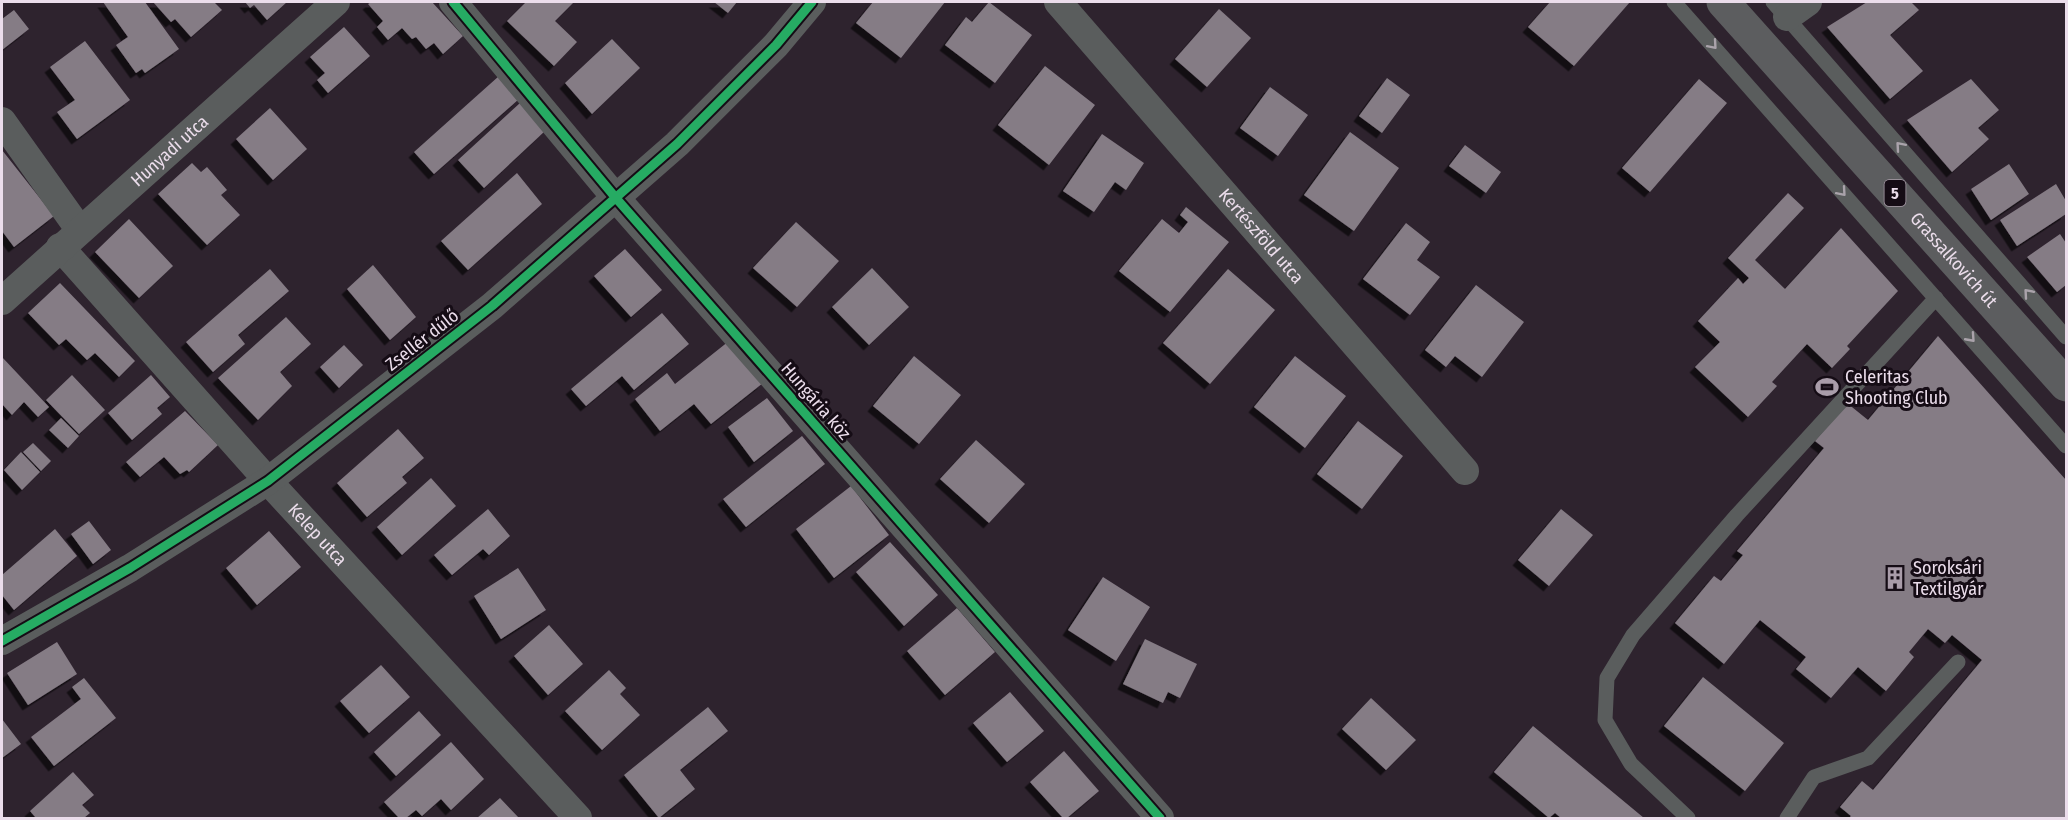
<svg xmlns="http://www.w3.org/2000/svg" width="2068" height="820" font-family="'Fira Sans Condensed',sans-serif">
<style>
.building{fill:#857b85;filter:url(#shadow)}
.lines{fill:none;stroke-linecap:round;stroke-linejoin:round}
.service{stroke:#5a5d5d;stroke-width:15}
.minor{stroke:#5a5d5d;stroke-width:28}
.primary{stroke:#5c5d5f;stroke-width:33}
.cycleway-casing{stroke:#150c15;stroke-width:13}
.cycleway{stroke:#26ab63;stroke-width:9}
.oneway{stroke:#aaa3ab}
.labels{text-anchor:middle;stroke-width:6;stroke-linejoin:round;paint-order:stroke}
.shield{fill:#150c15;stroke:#ab9eab;stroke-width:1.5}
.shield-label{font-size:16px;font-weight:bold;fill:#ebddeb}
.street-label{font-size:18px;fill:#ebddeb;stroke:#150c15}
.poi-label{font-size:18px;fill:#ebddeb;stroke:#150c15;text-anchor:start}
</style>
<defs>
<filter id="shadow"><feDropShadow dx="-5.5" dy="5.5" stdDeviation="0" flood-color="#0009"/></filter>
</defs>
<rect width="100%" height="100%" fill="#2e232e"/>
<path class="building" d="M103,2H145L179,49L145,73L142,69L136,73L116,45L128,37Z
M153,2H214L222,10L191,37L175,19L171,22Z
M245,2H287L267,20L254,5L250,8Z
M371,2H432L463,36L443,54L434,43L426,49L416,37L412,39L402,28L388,40L377,27L383,21L368,4Z
M526,2H574L555,21L577,42L554,66L507,21Z
M714,2H737L728,13Z
M873,2H945L901,58L856,23Z
M989,2L1032,35L995,83L945,45L966,17L972,22Z
M1550,2H1630L1574,66L1528,27Z
M1867,2H1911L1919,10L1890,35L1923,71L1890,99L1827,27Z
M1219,9L1251,38L1207,87L1175,59Z
M14,10L29,29L2,50V19Z
M344,27L370,56L328,93L317,80L325,73L310,57Z
M612,39L640,68L592,114L565,83Z
M85,41L130,100L77,139L57,112L75,100L50,67Z
M1045,66L1095,105L1049,165L998,125Z
M499,76L519,99L434,174L414,152Z
M1387,78L1410,95L1382,133L1359,116Z
M1699,79L1727,103L1650,192L1622,168Z
M1971,79L1999,110L1978,128L1989,139L1952,172L1907,120Z
M1270,87L1308,115L1278,156L1240,128Z
M520,103L545,131L484,188L458,160Z
M270,108L307,149L273,180L236,139Z
M1350,132L1399,168L1354,231L1304,195Z
M1102,134L1144,163L1126,190L1115,182L1094,212L1063,191Z
M1465,145L1501,172L1486,193L1449,166Z
M2,150L54,216L14,247L2,231Z
M192,163L201,172L207,167L227,190L221,195L240,215L207,245L158,194Z
M2009,164L2029,194L1991,220L1971,189Z
M517,173L542,204L468,270L441,241Z
M2056,184L2066,201V214L2017,246L2000,220Z
M1788,193L1804,208L1755,260L1785,289L1841,228L1898,291L1847,346L1850,349L1832,368L1807,344L1772,382L1777,386L1748,417L1695,367L1720,342L1698,321L1738,278L1743,284L1749,278L1728,258Z
M1186,207L1229,242L1170,312L1119,271L1162,219L1179,233L1188,222L1180,215Z
M129,219L173,266L139,298L95,252Z
M796,222L839,261L797,307L753,268Z
M1406,223L1430,242L1417,260L1440,277L1410,315L1363,279Z
M2060,234L2066,243V285L2057,292L2027,257Z
M625,249L662,290L631,317L594,276Z
M373,265L416,317L390,340L347,289Z
M872,268L909,307L869,345L832,307Z
M270,269L289,291L238,335L245,344L213,372L186,342Z
M1228,269L1275,310L1210,384L1163,343Z
M60,283L135,361L119,377L95,353L87,360L66,339L59,345L28,313Z
M1476,285L1524,322L1482,377L1455,356L1446,367L1425,350Z
M662,313L689,344L634,390L622,376L586,406L571,389Z
M286,317L311,344L280,372L292,386L258,420L218,378Z
M1938,336L2066,480V818H1849L1851,816L1840,807L1862,781L1873,790L1982,660L1952,635L1945,643L1928,629L1909,652L1914,657L1886,691L1858,667L1831,698L1796,669L1806,657L1760,620L1724,664L1675,623L1714,576L1721,581L1743,555L1737,551L1824,448L1815,441L1847,403L1868,420Z
M729,341L763,383L711,424L694,404L660,431L635,399L667,373L675,384Z
M344,345L363,365L339,388L320,367Z
M914,356L961,395L919,444L873,406Z
M1295,356L1346,396L1305,448L1254,407Z
M2,357L49,407L38,417L24,402L12,415L2,404Z
M72,375L105,410L79,434L46,400Z
M151,375L170,397L157,408L162,414L132,440L108,413Z
M767,398L793,431L754,462L728,427Z
M185,411L218,445L189,472L187,470L180,474L164,457L140,477L126,462Z
M61,418L79,436L68,448L49,430Z
M1358,421L1403,456L1362,509L1317,474Z
M398,429L424,458L402,477L407,483L367,517L337,483Z
M802,436L825,464L746,527L723,499Z
M976,440L1025,484L989,523L940,479Z
M33,443L51,461L41,471L23,452Z
M21,452L40,472L22,490L4,470Z
M431,478L456,506L402,555L377,527Z
M851,486L889,535L834,578L796,529Z
M488,509L510,536L489,555L483,549L452,575L434,555Z
M1561,509L1593,535L1549,586L1518,560Z
M89,521L111,550L93,564L71,534Z
M55,529L77,556L14,610L2,595V575Z
M269,531L301,567L257,605L226,568Z
M890,542L938,595L904,626L856,572Z
M518,568L546,610L501,639L474,596Z
M1103,577L1150,607L1116,661L1068,630Z
M957,608L995,652L945,695L907,651Z
M549,625L583,664L548,695L514,656Z
M1145,639L1197,664L1180,698L1168,692L1163,703L1123,684Z
M57,642L77,674L28,705L7,673Z
M381,665L410,697L369,733L340,701Z
M609,670L626,688L620,694L640,715L602,750L565,711Z
M1703,677L1784,743L1745,791L1664,726Z
M84,678L116,718L54,766L31,737L81,699L72,687Z
M1010,692L1044,731L1007,762L973,723Z
M1371,698L1416,740L1386,770L1342,729Z
M708,707L728,731L680,770L695,789L659,818L624,775Z
M419,711L441,735L396,776L374,752Z
M2,719L21,744L2,758Z
M1533,726L1644,818H1561L1555,813L1549,818L1494,772Z
M451,742L484,779L451,810L441,799L422,816L416,810L406,818H399L384,802Z
M1064,751L1099,791L1067,818H1063L1030,782Z
M73,772L94,795L82,805L90,813L84,818H36L30,811Z
M500,798L519,818H477Z"/>
<g class="lines">
<path class="service" d="M1674,2L2066,446
M1773,2L2066,337
M1688,818L1631,764L1605,720L1607,678L1633,635L1737,515L1936,298
M1787,818L1814,777L1868,758L1958,662"/>
<g class="minor">
<path d="M453,2L615,197L1160,818"/>
<path id="s1" d="M1058,2L1465,471"/>
<path d="M1787,17L1808,2"/>
<path d="M2,121L79,229"/>
<path id="s2" d="M60,247L268,481L578,818"/>
<path id="s3" d="M2,301L336,2"/>
<path d="M2,641L130,568L268,481L492,306L677,144L776,45L812,2"/>
</g>
<path class="primary" id="s4" d="M1723,2L2066,385"/>
<g class="cycleway-casing">
<path id="cycleway" d="M453,2L615,197L1160,818
M2,641L130,568L268,481L492,306L677,144L776,45L812,2"/>
</g>
<use href="#cycleway" class="cycleway"/>
</g>
<defs><path id="oneway-chevron" d="M-2-3.5L2.5 0L-2 3.5" fill="none" stroke-width="1.6" stroke-linecap="round" stroke-linejoin="round" transform="scale(1.5)"/></defs>
<g class="oneway">
<use href="#oneway-chevron" transform="translate(1713 45) rotate(49)"/>
<use href="#oneway-chevron" transform="translate(1900 146) rotate(-131)"/>
<use href="#oneway-chevron" transform="translate(1842 192) rotate(49)"/>
<use href="#oneway-chevron" transform="translate(2028 293) rotate(-131)"/>
<use href="#oneway-chevron" transform="translate(1971 338) rotate(48)"/>
</g>
<defs>
<g id="stadium-bare" transform="scale(1.8)"><path d="M0-5a6.5 5 0 1 0 0 10a6.5 5 0 1 0 0-10ZM-3.5-1.8h7v3.6h-7Z" fill="#a99ca9" stroke="#150c15" stroke-width="2.5" paint-order="stroke"/></g>
<g id="building-bare" transform="scale(1.8)"><path d="M-4-6H4V6H1V3H-1V6H-4ZM-2.5-4.3h1.7v1.8h-1.7ZM.8-4.3h1.7v1.8H.8ZM-2.5-1h1.7V.8h-1.7ZM.8-1h1.7V.8H.8Z" fill="#a99ca9" stroke="#150c15" stroke-width="2.5" paint-order="stroke"/></g>
</defs>
<g fill-rule="evenodd">
<use href="#stadium-bare" x="1827" y="387"/>
<use href="#building-bare" x="1895" y="578"/>
</g>
<g class="labels">
<rect class="shield" x="1884.5" y="180" width="21" height="26" rx="4.5"/>
<g class="shield-label">
<text x="1895" y="199">5</text>
</g>
<g class="street-label">
<text dy="6" stroke="none"><textPath href="#s3" startOffset="225">Hunyadi utca</textPath></text>
<text dy="6" stroke="none"><textPath href="#s1" startOffset="310">Kertészföld utca</textPath></text>
<text dy="6" stroke="none"><textPath href="#s4" startOffset="346">Grassalkovich út</textPath></text>
<text transform="translate(422 340) rotate(-38)" y="6">Zsellér dűlő</text>
<text transform="translate(816 401) rotate(49)" y="6">Hungária köz</text>
<text dy="6" stroke="none"><textPath href="#s2" startOffset="386">Kelep utca</textPath></text>
</g>
<g class="poi-label">
<text x="1845" y="383">Celeritas<tspan x="1845" dy="21">Shooting Club</tspan></text>
<text x="1913" y="574">Soroksári<tspan x="1913" dy="21">Textilgyár</tspan></text>
</g>
</g>
<rect width="2068" height="820" fill="none" stroke="#ebddeb" stroke-width="6"/>
</svg>
